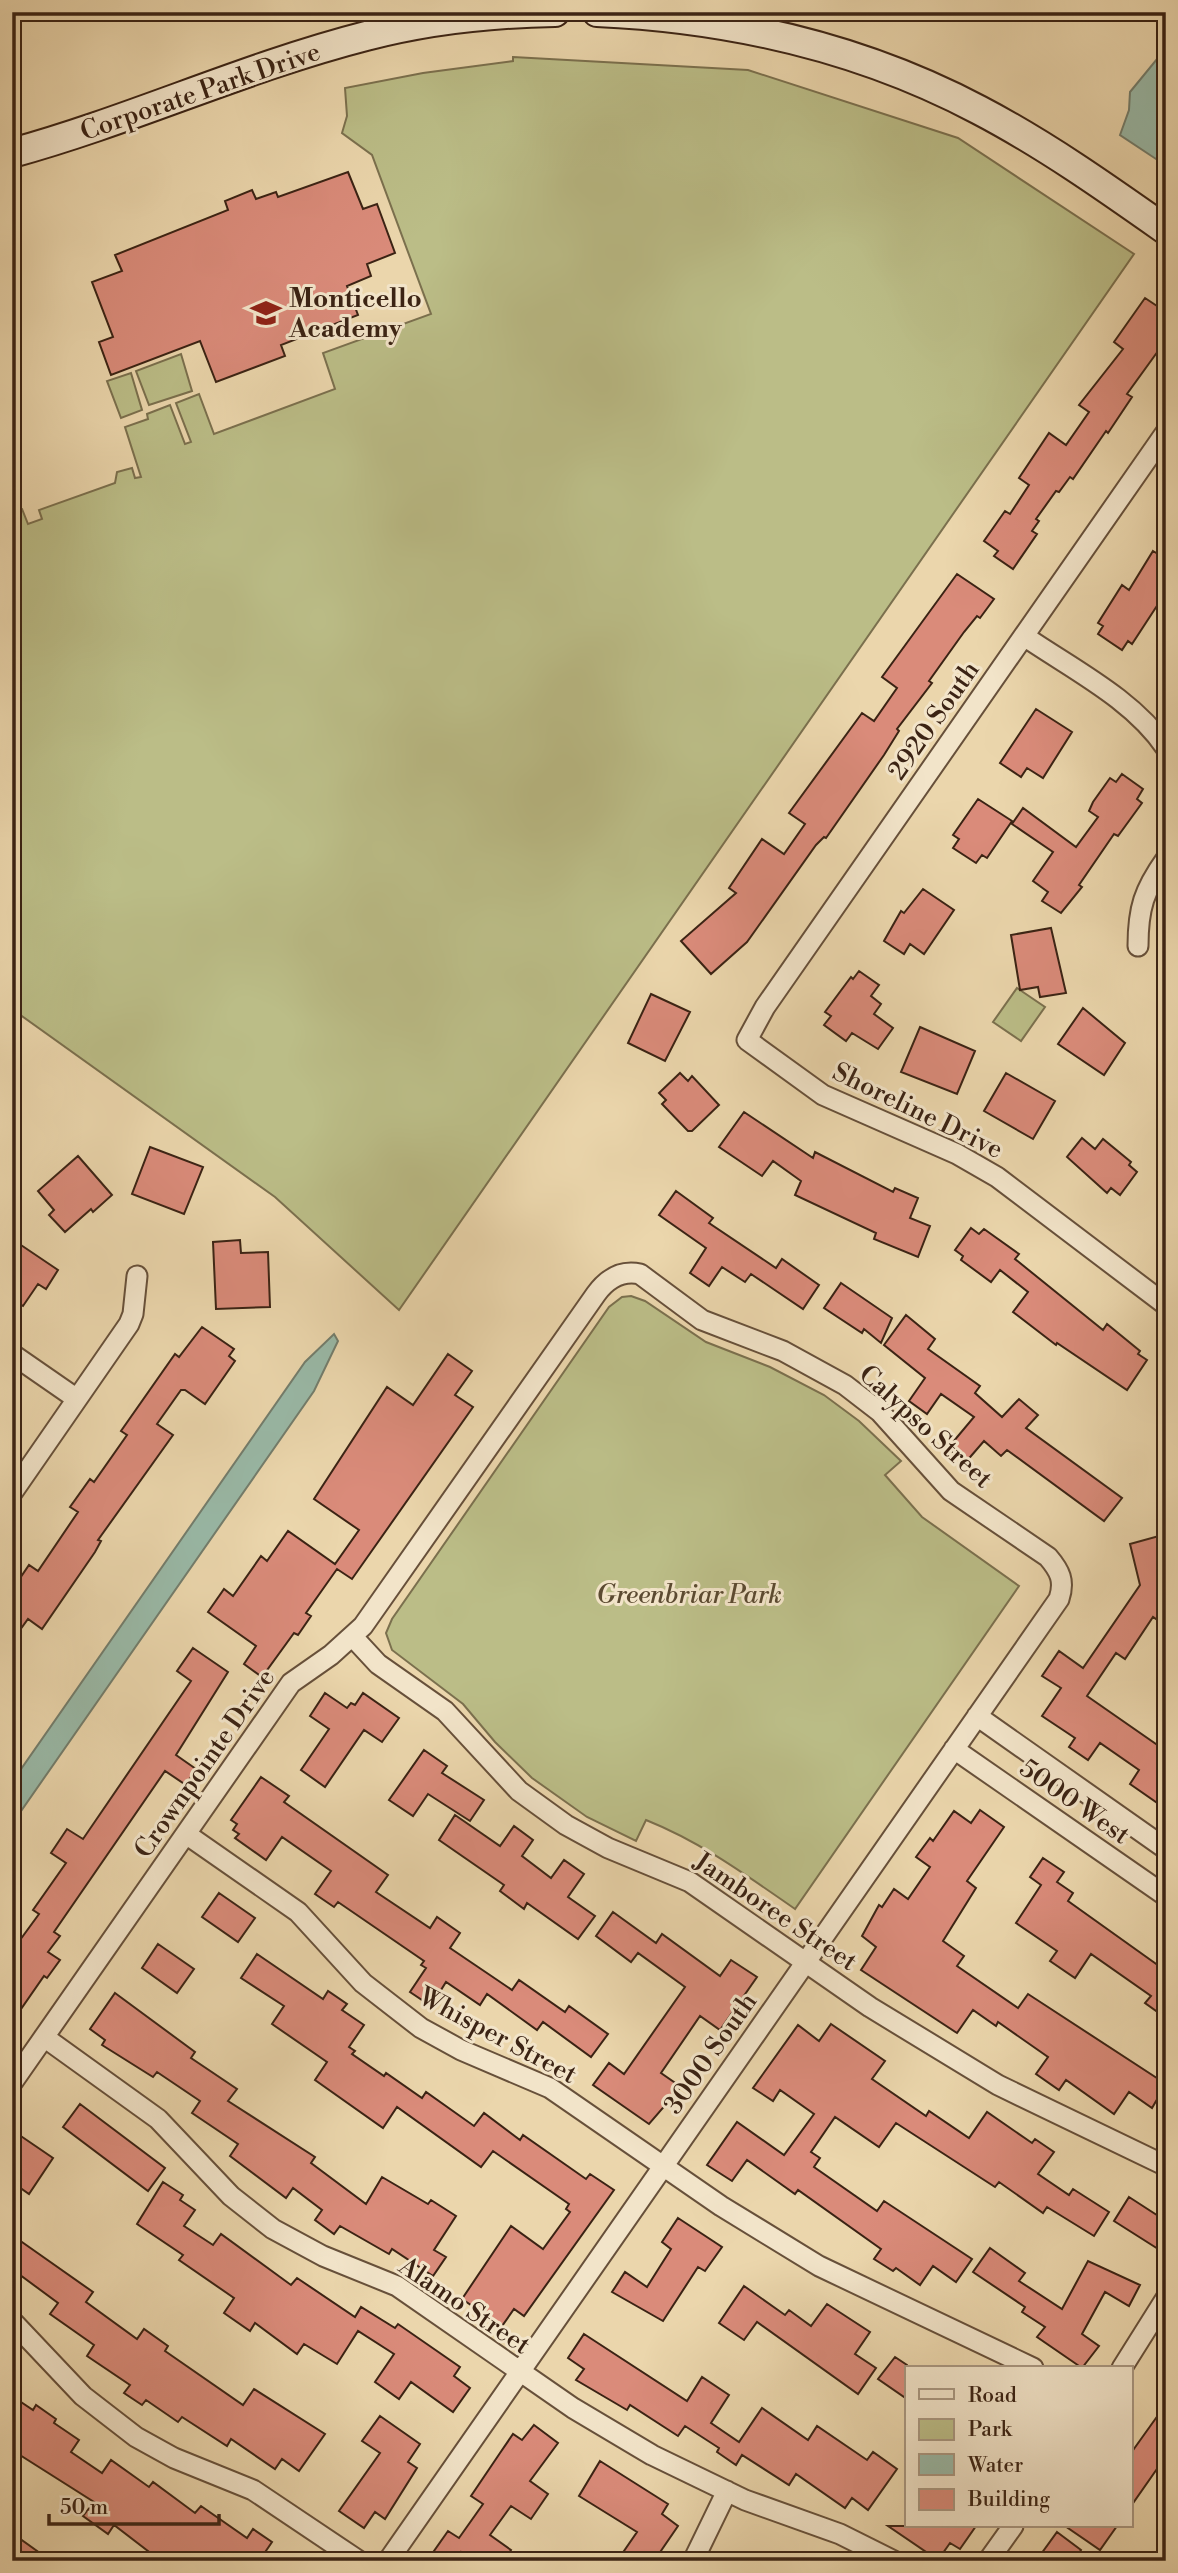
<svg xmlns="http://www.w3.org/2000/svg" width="1178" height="2573" font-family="'Libre Bodoni',serif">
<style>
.green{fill:#bbbd87;stroke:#7b704e;stroke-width:2}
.water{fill:#99b9a7;stroke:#737d6c;stroke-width:2}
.building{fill:#da8b7a;stroke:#3b2314;stroke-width:2}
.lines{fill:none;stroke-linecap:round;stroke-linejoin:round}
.street-casing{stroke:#67503a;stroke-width:23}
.secondary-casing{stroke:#3b2314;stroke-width:32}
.street{stroke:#f2e4c9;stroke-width:19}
.secondary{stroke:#f2e4c9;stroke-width:28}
.labels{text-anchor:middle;stroke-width:6;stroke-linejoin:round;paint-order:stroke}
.street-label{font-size:26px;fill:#3b2314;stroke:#f2e4c9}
.poi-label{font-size:26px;font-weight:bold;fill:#3b2314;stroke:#f2e4c9;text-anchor:start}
.park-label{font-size:26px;font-style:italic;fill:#5b4a31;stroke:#f2e4c9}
</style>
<rect width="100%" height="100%" fill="#ebd6ac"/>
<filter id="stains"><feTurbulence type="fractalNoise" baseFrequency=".00286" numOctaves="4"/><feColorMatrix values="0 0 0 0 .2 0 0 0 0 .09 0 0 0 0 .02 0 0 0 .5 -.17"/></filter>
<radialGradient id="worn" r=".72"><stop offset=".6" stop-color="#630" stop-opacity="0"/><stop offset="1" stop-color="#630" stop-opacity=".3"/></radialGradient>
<path class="green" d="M513,57L748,70L958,138L1134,254L399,1310L275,1197L12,1009V510L22,509L28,524L42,519L39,510L115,483L117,472L132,468L135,478L141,477L125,427L148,419L147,414L170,405L185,444L191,442L176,403L199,394L214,434L335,389L323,353L431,314L372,155L342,133L347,116L345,88L423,73L513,61Z
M181,354L192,391L149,405L136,371Z
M131,373L142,410L121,418L107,381Z
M1017,988L1045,1007L1021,1041L993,1022Z
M631,1296L645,1301L706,1342L770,1367L824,1395L859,1421L901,1461L885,1475L922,1517L1019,1586L795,1909C746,1875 701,1842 646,1820L636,1841L587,1817L532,1778L495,1742L463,1704L392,1650L386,1633L392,1619L609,1307L622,1297Z"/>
<path class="water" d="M1166,48V145L1156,159L1120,135L1129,110L1130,92Z
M334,1334L338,1341L314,1391L12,1824V1782L305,1362Z"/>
<path class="building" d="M348,172L363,209L377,204L395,253L367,264L371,276L347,286L358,315L281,345L285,356L216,382L200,341L111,375L99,342L113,337L92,282L122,271L115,255L228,210L225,201L252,190L256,199L276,192L278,197Z
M1145,298L1166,312V340L1127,394L1132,397L1108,433L1106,431L1073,479L1070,477L1059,492L1056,491L1036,519L1039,521L1032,531L1037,534L1013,569L994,556L998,551L984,541L1005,511L1010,514L1029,485L1019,478L1049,433L1066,445L1089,412L1079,405L1123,349L1114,342Z
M1153,551L1166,559V592L1132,644L1128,641L1122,650L1098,634L1103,626L1098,623L1122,585L1129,590Z
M957,574L994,599L980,618L977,616L964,632L929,681L932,683L897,729L899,731L884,755L826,838L824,837L816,845L747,942L711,974L681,941L736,893L729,888L762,839L784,854L805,824L789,813L862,713L874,721L897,688L882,677Z
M1036,709L1072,732L1043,778L1027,768L1021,777L1000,763Z
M1122,774L1143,789L1137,799L1142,803L1118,836L1114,834L1079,885L1082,887L1061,913L1042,901L1048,892L1033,881L1053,852L1012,824L1023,808L1076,847L1098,817L1089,811L1093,802L1110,778L1116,782Z
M978,799L1012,821L987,858L982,855L976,863L953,848L959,839L953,835Z
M923,889L954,910L924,954L910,944L904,954L884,941L901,911L904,913Z
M1051,928L1066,993L1040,997L1038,987L1020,990L1011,935Z
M859,971L879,985L871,996L881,1004L874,1014L893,1028L878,1049L852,1033L846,1041L824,1025L831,1016L825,1012L851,977L853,979Z
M651,994L690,1012L665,1061L628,1043Z
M1083,1008L1125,1043L1104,1075L1058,1044Z
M920,1027L975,1051L957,1094L901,1072Z
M680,1073L688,1081L692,1076L719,1105L692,1131H688L662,1104L666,1100L659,1093Z
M1006,1073L1055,1101L1033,1139L984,1111Z
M744,1112L813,1158L815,1152L893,1192L895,1188L918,1198L910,1218L930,1226L918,1257L874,1239L876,1233L795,1195L801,1181L773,1161L762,1176L719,1147Z
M1082,1138L1095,1149L1103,1139L1131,1162L1129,1165L1137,1172L1120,1195L1111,1188L1107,1193L1067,1157Z
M150,1147L203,1167L184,1214L132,1194Z
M78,1156L112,1195L93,1212L91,1209L65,1232L49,1215L54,1210L38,1191Z
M676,1191L713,1218L709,1223L776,1268L782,1259L819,1285L803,1309L751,1274L745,1282L722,1267L709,1286L690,1273L706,1248L659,1215Z
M971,1228L979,1234L984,1229L1019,1254L1015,1259L1103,1330L1107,1324L1140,1351L1138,1354L1147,1360L1127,1390L1057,1343L1056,1345L1013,1312L1028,1292L1000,1270L991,1282L961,1260L963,1256L955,1250Z
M12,1239L58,1270L46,1289L38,1284L23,1306L12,1299Z
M240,1240L241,1253L268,1252L270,1307L216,1309L213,1242Z
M841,1283L892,1318L881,1343L864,1329L862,1333L824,1308Z
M906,1315L935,1339L928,1349L980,1386L975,1393L1002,1417L1019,1399L1038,1415L1026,1428L1122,1498L1104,1521L1007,1450L1001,1456L984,1441L965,1463L948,1448L974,1417L941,1394L927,1414L909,1401L925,1378L884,1345Z
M202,1327L234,1349L229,1356L235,1361L205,1404L185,1390H181L157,1424L173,1435L98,1540L101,1541L95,1552L42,1629L28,1619L12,1641V1590L29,1565L38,1571L78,1512L70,1507L90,1479L94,1482L127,1435L121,1431L175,1354L179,1357Z
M448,1354L472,1371L455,1395L473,1407L352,1579L337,1569L306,1613L311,1616L298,1635L294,1633L262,1677L244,1664L256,1646L208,1612L224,1589L233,1596L261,1556L267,1561L288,1531L335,1564L359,1530L314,1499L387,1387L413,1405Z
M1166,1534V1626L1153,1617L1125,1659L1116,1653L1087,1696L1166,1751V1809L1130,1784L1139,1770L1100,1743L1088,1760L1069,1747L1075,1738L1042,1716L1061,1688L1042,1676L1059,1651L1083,1668L1140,1585L1130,1544Z
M193,1648L228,1672L176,1755L196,1769L186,1785L165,1771L54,1932L60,1936L48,1952L60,1960L47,1978L44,1976L12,2022V1951L39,1914L33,1910L66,1863L51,1853L67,1829L83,1839L191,1681L177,1671Z
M325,1693L347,1708L351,1703L355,1705L363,1693L399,1718L382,1742L364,1730L325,1787L301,1770L329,1729L310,1716Z
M424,1750L447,1766L442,1773L484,1800L470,1821L428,1794L413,1816L389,1800Z
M261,1777L289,1796L284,1802L388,1875L376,1892L430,1928L437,1917L460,1933L450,1948L512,1990L519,1980L565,2012L569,2006L608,2034L591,2057L543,2022L537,2030L487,1994L480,2005L446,1982L431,2006L410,1992L426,1968L421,1965L424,1961L338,1902L334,1907L315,1894L331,1871L282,1837L266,1860L235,1838L239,1834L233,1830L237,1824L231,1820Z
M980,1810L1004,1827L967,1881L976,1888L943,1941L964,1956L957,1966L1018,2008L1028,1994L1166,2084L1152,2108L1129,2092L1114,2114L1066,2080L1059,2090L1036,2074L1048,2057L998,2022L996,2026L973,2010L957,2033L861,1970L876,1947L862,1936L879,1905L882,1907L894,1889L908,1899L930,1867L916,1857L930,1838L933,1841L954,1811L971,1823Z
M455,1815L500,1846L514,1826L533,1840L522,1856L551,1878L564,1860L584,1874L568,1897L595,1916L578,1939L527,1903L524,1909L500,1891L504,1885L439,1840Z
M1043,1858L1064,1872L1057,1882L1073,1893L1068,1901L1166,1971V2018L1145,2003L1151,1996L1091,1954L1075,1978L1050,1961L1057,1951L1016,1923L1041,1885L1030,1877Z
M219,1893L255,1918L238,1942L202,1917Z
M613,1912L656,1943L662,1934L720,1976L731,1960L757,1977L720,2030L700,2016L661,2073L681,2087L649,2124L593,2085L609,2063L624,2074L685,1987L638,1953L631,1962L596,1936Z
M158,1944L194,1969L177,1993L142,1968Z
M257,1954L323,1999L328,1991L347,2004L342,2010L364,2025L349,2047L355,2051L352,2054L384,2076L386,2073L422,2098L426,2092L474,2126L484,2113L520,2140L523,2135L586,2179L590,2174L614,2190L524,2316L514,2309L502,2326L462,2299L511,2226L543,2249L570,2212L566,2209L569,2204L493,2151L481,2167L397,2107L383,2128L315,2080L327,2062L272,2024L284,2006L241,1978Z
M115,1993L195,2052L191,2058L237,2089L228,2101L315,2157L311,2163L366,2204L382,2177L428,2204L431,2200L456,2216L434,2250L446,2257L433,2276L392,2249L389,2254L340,2226L334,2234L315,2220L322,2210L293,2188L286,2198L230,2156L238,2144L192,2113L200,2101L157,2072L153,2077L102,2045L105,2040L90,2029Z
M831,2024L885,2061L872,2079L926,2116L929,2111L969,2138L987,2112L1032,2143L1035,2139L1054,2152L1038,2174L1069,2195L1073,2189L1109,2212L1094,2236L1047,2207L1043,2213L999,2182L995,2187L896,2123L879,2147L835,2117L811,2152L820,2158L814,2167L877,2211L884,2201L972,2259L956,2282L933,2266L920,2285L896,2268L893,2271L874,2259L881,2249L798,2190L795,2194L747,2160L732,2181L707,2165L737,2122L784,2155L814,2114L780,2090L773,2101L753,2088L798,2025L819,2041Z
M80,2104L165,2168L148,2191L63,2127Z
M12,2130L53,2158L29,2194L12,2182Z
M163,2182L183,2195L180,2200L195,2210L184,2226L213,2245L221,2234L291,2285L297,2278L355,2317L361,2307L395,2328L398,2324L460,2367L454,2376L470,2388L453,2412L411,2382L399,2399L375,2382L394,2354L358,2331L337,2364L304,2344L297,2354L255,2323L250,2331L224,2313L234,2298L179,2260L183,2255L137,2224Z
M1129,2197L1166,2221V2254L1114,2221Z
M678,2218L722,2247L705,2271L698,2267L663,2321L612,2292L625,2272L647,2287L671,2249L662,2242Z
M12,2235L93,2292L86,2302L137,2339L144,2329L168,2346L165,2351L243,2405L254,2389L325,2434L299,2471L282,2459L275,2469L231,2439L227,2446L182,2417L178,2422L146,2400L142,2405L124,2393L130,2385L87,2356L94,2345L50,2314L58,2303L12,2269Z
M990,2248L1025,2273L1019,2281L1062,2309L1088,2261L1140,2285L1129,2306L1105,2292L1082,2334L1099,2346L1082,2368L1037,2337L1045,2327L1022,2312L1025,2307L973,2272Z
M744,2286L785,2315L789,2310L811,2326L827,2304L870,2332L855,2354L876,2368L858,2394L757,2322L744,2340L719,2323Z
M584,2334L687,2401L702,2377L729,2395L711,2423L739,2442L762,2408L808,2440L817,2426L867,2460L873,2452L897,2469L868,2510L852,2498L845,2508L796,2474L789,2485L742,2455L736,2465L717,2452L719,2448L685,2426L678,2436L630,2405L627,2410L576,2380L584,2369L568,2358Z
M895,2357L907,2365V2399L878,2379Z
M12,2396L33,2410L36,2405L56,2419L54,2423L79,2440L71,2452L102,2473L111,2460L149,2487L153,2482L195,2513L201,2506L247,2538L253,2529L272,2542L259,2561H161L114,2525L108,2534L83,2516L94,2502L12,2450Z
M1166,2404V2456L1131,2506V2453Z
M380,2416L420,2444L408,2462L417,2468L385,2519L375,2512L364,2528L339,2511L380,2453L362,2441Z
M534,2425L558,2443L530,2481L548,2494L531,2519L511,2506L490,2535L511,2550L504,2561H473L461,2552L455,2561H449L434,2551L448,2531L459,2538L483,2504L471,2496L500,2453L513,2434L522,2440Z
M600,2461L668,2504L662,2514L678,2526L654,2561H639L624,2551L637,2532L579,2496Z
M888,2526H976L960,2549L950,2543L938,2560Z
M1065,2526H1117L1100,2550Z
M1057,2532L1081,2550L1074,2561H1036Z
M12,2533L51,2561H12Z"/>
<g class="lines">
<g class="street-casing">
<path id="street" d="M1166,432L765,1007L747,1040L823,1095L957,1154L997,1177L1166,1305
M1024,636C1072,669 1133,699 1166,748
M1138,946C1138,908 1144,890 1166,859
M12,1354L77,1399
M12,1493L129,1324L133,1314L137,1276
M353,1637L378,1664L445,1711L519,1791L566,1825L608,1848L690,1882L870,2007L998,2085L1166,2166
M977,1716L1166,1849
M954,1749L1166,1896
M186,1834L298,1912L363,1983L421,2028L461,2050L550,2088L721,2206L819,2266L1033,2368
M44,2037L158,2119L231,2196L273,2229L323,2256L397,2286L573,2408L652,2455L745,2500L840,2534L894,2561
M12,2083L291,1683L331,1655L363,1626L596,1294C607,1279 621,1270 640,1274L702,1320L783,1351L845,1385L880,1412L951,1491L1048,1557C1060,1571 1065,1581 1059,1599L388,2561
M12,2321L83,2396L136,2437L174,2458L253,2490L359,2561
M1122,2368L1166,2298
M693,2561L727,2491
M988,2561L1013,2526"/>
</g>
<g class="secondary-casing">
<path id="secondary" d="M597,12C730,18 860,47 979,110C1044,144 1105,187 1166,230
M12,153C132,120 245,67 366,36C427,20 492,13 555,12"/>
</g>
<use href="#street" class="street"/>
<use href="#secondary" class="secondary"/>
</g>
<defs>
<g id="school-bare" transform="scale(2.415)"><path d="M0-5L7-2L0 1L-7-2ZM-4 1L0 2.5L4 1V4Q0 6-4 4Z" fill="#8f2418" stroke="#f2e4c9" stroke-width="2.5" paint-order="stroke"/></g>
</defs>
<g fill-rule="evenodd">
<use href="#school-bare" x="266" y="313"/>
</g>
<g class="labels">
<g class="street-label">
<text transform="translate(200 91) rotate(-19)" y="9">Corporate Park Drive</text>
<text transform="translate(933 720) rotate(-55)" y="9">2920 South</text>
<text transform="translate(918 1110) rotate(26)" y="9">Shoreline Drive</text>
<text transform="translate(926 1426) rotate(42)" y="9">Calypso Street</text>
<text transform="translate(204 1763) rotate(-55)" y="9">Crownpointe Drive</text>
<text transform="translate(1075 1801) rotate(35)" y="9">5000 West</text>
<text transform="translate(776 1911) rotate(34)" y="9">Jamboree Street</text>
<text transform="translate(498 2035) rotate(28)" y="9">Whisper Street</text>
<text transform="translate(710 2053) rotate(-55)" y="9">3000 South</text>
<text transform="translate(465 2305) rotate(34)" y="9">Alamo Street</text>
</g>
<g class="poi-label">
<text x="289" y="307">Monticello<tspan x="289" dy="30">Academy</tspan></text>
</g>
<g class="park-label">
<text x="689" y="1603">Greenbriar Park</text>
</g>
</g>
<rect width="1178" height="2573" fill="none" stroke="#ebd6ac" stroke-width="42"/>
<rect x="14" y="14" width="1150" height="2545" fill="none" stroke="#3b2314" stroke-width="3.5"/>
<rect x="21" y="21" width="1136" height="2531" fill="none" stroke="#3b2314" stroke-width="2"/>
<rect x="905" y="2366" width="228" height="161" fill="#f2e4c9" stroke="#a99781" stroke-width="2"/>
<rect x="919" y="2389" width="35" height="10" fill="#f2e4c9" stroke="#a99781" stroke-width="2"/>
<text x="968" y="2402" font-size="21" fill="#3b2314">Road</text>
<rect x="919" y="2419" width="35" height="21" fill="#bbbd87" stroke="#a99781" stroke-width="2"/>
<text x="968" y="2436" font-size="21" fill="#3b2314">Park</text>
<rect x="919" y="2454" width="35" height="21" fill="#99b9a7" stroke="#a99781" stroke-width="2"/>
<text x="968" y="2472" font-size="21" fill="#3b2314">Water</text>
<rect x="919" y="2489" width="35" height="21" fill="#da8b7a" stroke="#a99781" stroke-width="2"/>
<text x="968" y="2506" font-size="21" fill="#3b2314">Building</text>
<path d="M49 2514v10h170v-10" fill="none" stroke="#3b2314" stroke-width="3.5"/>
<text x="60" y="2514" font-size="21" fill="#3b2314" stroke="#f2e4c9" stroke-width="5" paint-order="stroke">50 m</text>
<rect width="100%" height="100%" filter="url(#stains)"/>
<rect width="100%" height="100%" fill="url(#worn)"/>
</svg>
